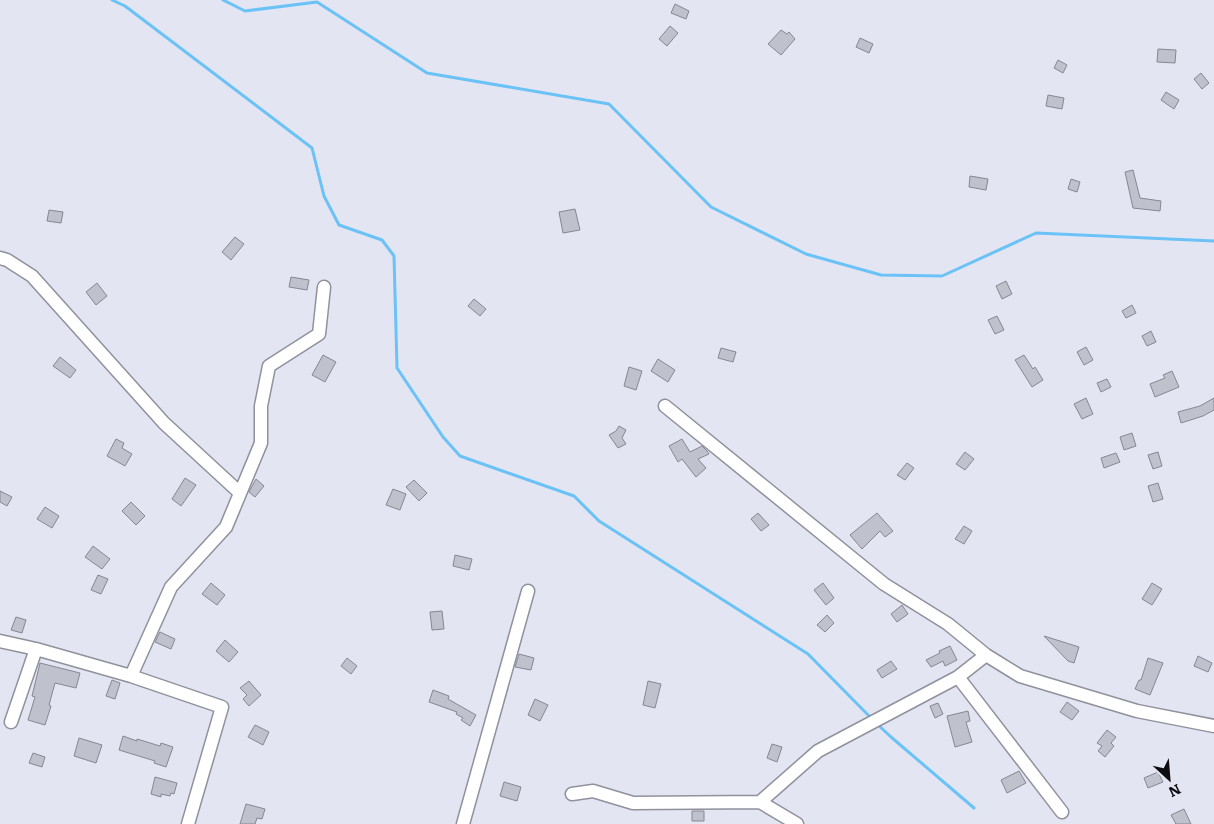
<svg xmlns="http://www.w3.org/2000/svg" width="1214" height="824" font-family="Literata,serif">
<style>
.lines{fill:none;stroke-linecap:round;stroke-linejoin:round}
.stream{stroke:#6bc2f6;stroke-width:3}
.building{fill:#bfc1cc;stroke:#868792}
.street-casing{stroke:#8f919c;stroke-width:15}
.street{stroke:#fff;stroke-width:12}
</style>
<rect width="100%" height="100%" fill="#e4e5f2"/>
<g class="lines">
<path class="stream" d="M112,0L125,6L312,148L324,196L339,225L382,240L394,256L397,368L443,437L460,456L574,496L599,521L808,654L872,719
M223,0L245,11L317,2L427,73L609,104L711,207L806,254L881,275L942,276L1036,233L1214,241
M876,723L891,737L974,808"/>
</g>
<path class="building" d="M675,4L689,11L686,19L671,13Z
M670,26L678,33L667,46L659,39Z
M781,30L787,34L789,32L795,39L781,55L768,44Z
M860,38L873,44L869,53L856,47Z
M1158,49L1176,50L1175,63L1157,62Z
M1058,60L1067,65L1063,73L1054,68Z
M1201,73L1209,83L1202,89L1194,79Z
M1166,92L1179,100L1174,109L1161,100Z
M1048,95L1064,98L1062,109L1046,106Z
M1133,170L1140,198L1161,201L1160,211L1133,208L1125,172Z
M970,176L988,179L986,190L969,187Z
M1071,179L1080,182L1077,192L1068,189Z
M575,209L580,230L563,233L559,212Z
M49,210L63,212L61,223L47,221Z
M235,237L244,244L231,260L222,252Z
M291,277L309,280L307,290L289,287Z
M1006,281L1012,294L1002,299L996,286Z
M97,283L107,296L96,305L86,292Z
M474,299L486,309L480,316L468,306Z
M1132,305L1136,313L1126,318L1122,311Z
M997,316L1004,330L995,334L988,320Z
M1151,331L1156,342L1147,346L1142,336Z
M1086,347L1093,360L1084,365L1077,352Z
M721,348L736,352L733,362L718,358Z
M323,355L336,362L325,382L312,375Z
M1024,355L1033,369L1035,367L1043,380L1032,387L1015,360Z
M60,357L76,370L70,378L53,366Z
M658,359L675,370L668,382L651,371Z
M629,367L642,371L636,390L624,386Z
M1172,371L1179,387L1155,397L1150,384L1165,378L1163,375Z
M1107,379L1111,387L1101,392L1097,383Z
M1086,398L1093,414L1082,419L1074,404Z
M1214,398V410L1203,416L1181,423L1178,412L1200,406Z
M619,426L626,430L622,438L626,444L618,448L609,435L616,431Z
M1132,433L1136,446L1124,450L1120,437Z
M116,439L124,443L122,448L132,454L125,466L107,456Z
M682,439L690,452L702,446L707,451L709,454L698,459L706,468L696,477L682,459L678,462L669,446Z
M965,452L974,459L965,470L956,464Z
M1158,452L1162,466L1153,469L1148,455Z
M1116,453L1120,462L1104,468L1101,458Z
M907,463L914,468L905,480L897,475Z
M185,478L196,485L181,506L172,499Z
M256,479L264,486L255,497L249,492Z
M414,480L427,493L419,501L406,487Z
M1158,483L1163,499L1153,502L1148,486Z
M393,489L406,494L400,510L386,505Z
M0,491L12,497L7,506L0,502Z
M131,502L145,516L136,525L122,511Z
M45,507L59,516L52,528L37,519Z
M758,513L769,525L761,531L751,519Z
M877,513L893,531L885,537L880,531L862,549L850,535Z
M964,526L972,531L964,544L955,539Z
M93,546L110,559L102,569L85,557Z
M455,555L472,559L469,570L453,566Z
M98,575L108,579L101,594L91,590Z
M211,583L225,595L217,605L202,594Z
M823,583L834,598L826,605L814,590Z
M1152,583L1162,589L1152,605L1142,599Z
M902,605L908,614L897,622L891,614Z
M442,611L444,629L432,630L430,612Z
M827,615L834,623L825,632L817,625Z
M16,617L26,620L22,633L11,630Z
M160,632L175,639L171,649L155,642Z
M1044,636L1079,647L1074,663L1068,661Z
M225,640L238,652L229,662L216,651Z
M950,646L957,660L945,666L943,661L931,667L926,660L940,653L939,651Z
M519,654L534,658L531,670L515,667Z
M1198,656L1212,663L1208,672L1194,666Z
M347,658L357,666L351,674L341,666Z
M1148,658L1163,663L1150,695L1135,689L1139,680H1141Z
M891,661L897,669L882,678L877,670Z
M40,663L80,673L76,688L55,683L49,705L51,706L45,725L28,720L35,697L32,696Z
M112,680L120,683L115,699L106,696Z
M249,681L261,695L249,706L243,699L247,695L240,688Z
M648,681L661,684L655,708L643,705Z
M433,690L449,696L448,699L476,715L470,726L461,720L463,718L456,714L457,712L429,702Z
M535,699L548,705L540,721L528,715Z
M1067,702L1079,711L1072,720L1060,712Z
M938,703L943,714L935,718L930,706Z
M968,711L970,721L966,722L972,742L955,747L947,716Z
M255,725L269,732L263,745L248,737Z
M1107,730L1116,737L1111,743L1114,746L1105,757L1098,751L1102,746L1097,743Z
M123,736L137,741V739L160,746L161,743L173,747L166,767L154,763L155,761L119,750Z
M79,738L102,745L96,763L74,756Z
M772,744L782,747L777,762L767,758Z
M33,753L45,757L42,767L29,763Z
M1019,771L1026,783L1007,793L1001,780Z
M1158,772L1163,782L1148,788L1144,778Z
M155,777L177,783L174,794L171,793L170,796L161,794V797L151,794Z
M504,782L521,787L517,801L500,796Z
M246,804L265,809L262,819L257,818L255,824H240Z
M1184,809L1191,824H1176L1171,815Z
M692,811H704V821H692Z"/>
<g class="lines">
<g class="street-casing">
<path id="street" d="M0,258L7,260L32,276L164,423L240,493
M665,406L884,584L948,624L986,655L1020,676L1137,711L1214,726
M0,641L36,649L131,676L222,707L188,824
M131,676L171,587L226,527L261,443V406L269,366L319,334L324,287
M958,677L1062,812
M11,722L36,649
M572,794L593,791L633,803L760,802L818,751L958,677L986,655
M760,802L797,824
M463,824L528,591"/>
</g>
<use href="#street" class="street"/>
</g>
<g transform="translate(1169 779) rotate(154)" stroke="#e4e5f2" stroke-width="4" paint-order="stroke">
<path d="M0-4L9 19L0 12L-9 19Z" fill="#0d0d11"/>
<text y="-8" font-size="14" font-weight="bold" text-anchor="middle" fill="#0d0d11">N</text>
</g>
</svg>
